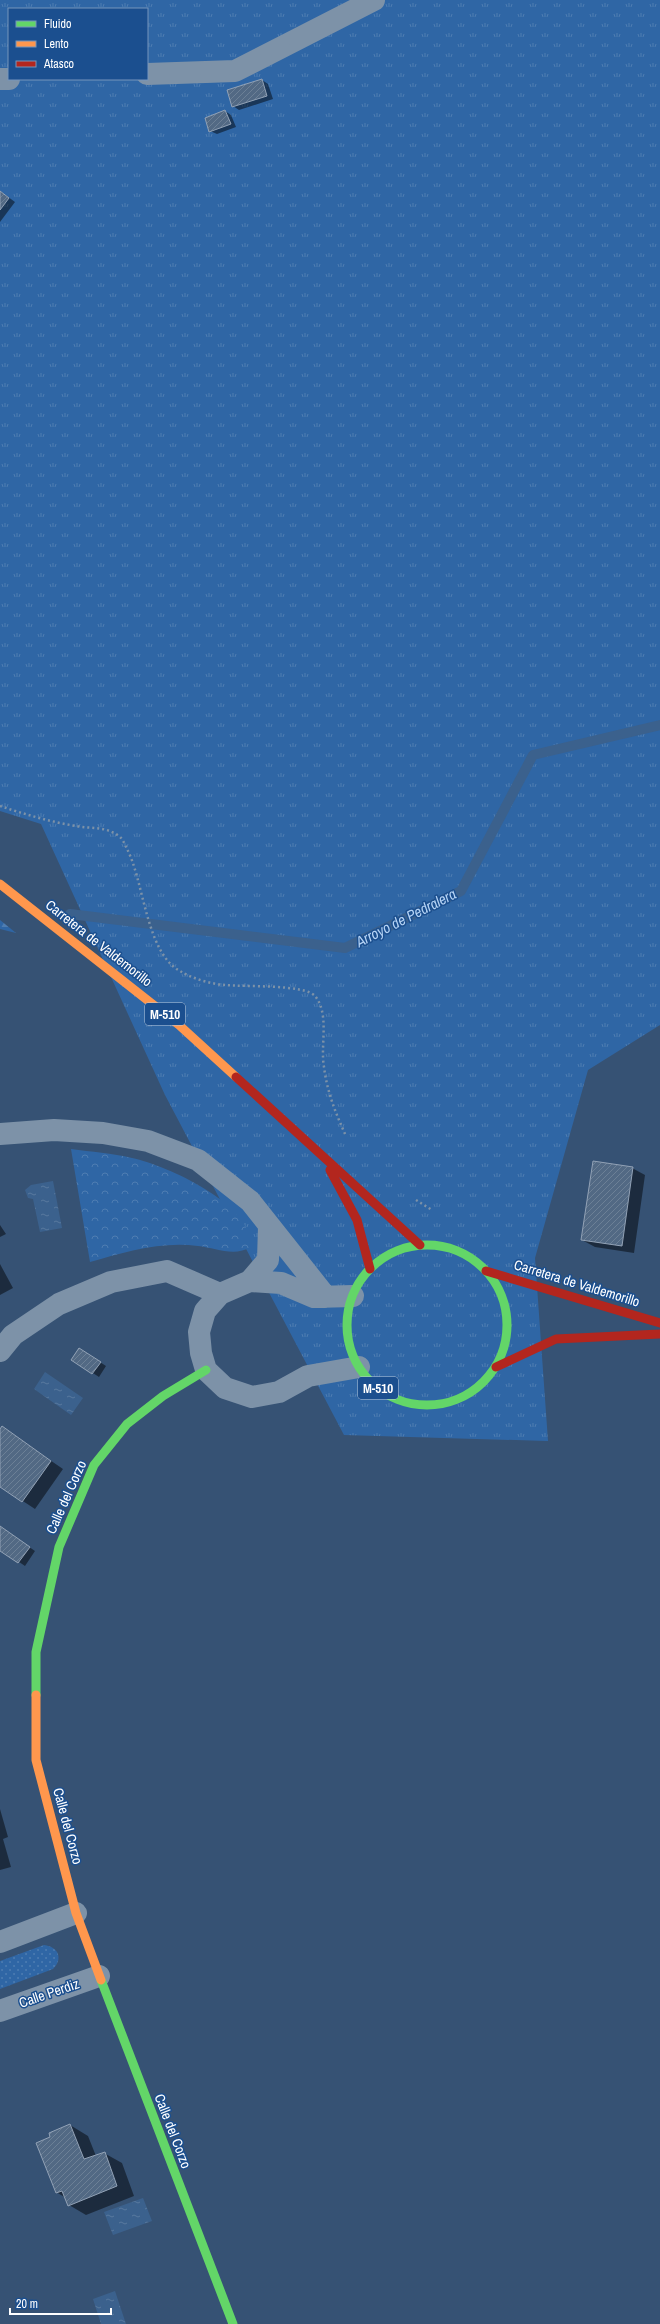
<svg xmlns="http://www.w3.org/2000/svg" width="660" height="2324" font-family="'Archivo Narrow',sans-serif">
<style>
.grass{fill:url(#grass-tufts);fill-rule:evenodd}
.forest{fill:url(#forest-firs)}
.park{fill:url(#park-crowns)}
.garden{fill:url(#garden-dots)}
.water{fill:url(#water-ripples)}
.shadow{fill:#0007}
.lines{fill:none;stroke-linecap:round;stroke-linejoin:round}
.stream{stroke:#3b618d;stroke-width:10}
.building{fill:url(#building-hatch);stroke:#92a2b6}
.path{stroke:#7d92a8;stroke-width:2.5;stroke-dasharray:2 3;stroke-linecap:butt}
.street{stroke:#7d92a8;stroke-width:22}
.fast{stroke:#63d668;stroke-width:9}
.slow{stroke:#ff974d;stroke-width:9}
.jam{stroke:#b3261e;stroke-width:9}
.labels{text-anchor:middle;stroke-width:3;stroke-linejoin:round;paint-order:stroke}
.shield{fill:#1b4f8f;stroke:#bbcadd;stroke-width:1}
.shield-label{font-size:13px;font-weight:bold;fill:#fff}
.street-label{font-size:14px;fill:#fff;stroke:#1b4f8f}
.water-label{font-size:15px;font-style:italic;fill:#b5d3f5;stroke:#1b4f8f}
</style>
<defs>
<pattern id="grass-tufts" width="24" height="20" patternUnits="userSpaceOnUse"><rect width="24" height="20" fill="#2f66a5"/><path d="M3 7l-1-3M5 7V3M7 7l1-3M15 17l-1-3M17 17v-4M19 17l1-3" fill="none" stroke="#4e7db2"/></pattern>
<pattern id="forest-firs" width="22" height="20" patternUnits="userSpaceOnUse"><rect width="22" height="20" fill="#2f66a5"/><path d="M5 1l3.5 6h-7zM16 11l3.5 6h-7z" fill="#4e7db2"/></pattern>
<pattern id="park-crowns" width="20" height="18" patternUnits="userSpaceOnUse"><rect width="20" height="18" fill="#2f66a5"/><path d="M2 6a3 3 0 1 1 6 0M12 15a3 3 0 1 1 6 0" fill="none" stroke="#4e7db2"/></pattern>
<pattern id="garden-dots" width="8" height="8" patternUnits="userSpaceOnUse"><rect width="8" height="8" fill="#2f66a5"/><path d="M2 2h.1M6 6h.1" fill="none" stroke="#4e7db2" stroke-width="1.8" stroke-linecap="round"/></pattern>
<pattern id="water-ripples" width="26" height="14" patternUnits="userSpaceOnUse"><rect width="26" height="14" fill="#3b618d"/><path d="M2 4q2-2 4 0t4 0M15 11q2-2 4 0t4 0" fill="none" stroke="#58799e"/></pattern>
<pattern id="building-hatch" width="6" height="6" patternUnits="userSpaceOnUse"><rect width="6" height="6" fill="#526984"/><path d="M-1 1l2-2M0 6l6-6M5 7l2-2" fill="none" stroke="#6c8096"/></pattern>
</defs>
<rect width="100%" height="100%" fill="#365274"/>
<path class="grass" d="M0,0H660V1025L588,1070L535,1258L548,1441L344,1435L165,1095L41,824L0,811ZM9,9H147V79H9Z"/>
<path class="forest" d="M0,920L16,933L0,929Z"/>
<path class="park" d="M71,1149C91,1152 112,1153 132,1158C168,1166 253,1204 251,1247C234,1257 216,1248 198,1246C161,1241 125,1252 90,1262Z"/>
<path class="garden" d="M44,1945C59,1947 63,1959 53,1969L0,1989V1961Z"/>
<path class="water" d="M53,1181L62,1228L40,1232L33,1199L28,1198L25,1190L31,1185Z
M45,1372L83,1398L71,1415L34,1389Z
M143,2198L152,2221L113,2235L104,2212Z
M115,2291L126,2324H101L93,2299Z"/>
<path class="shadow" d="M262,80L268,84L273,99L239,110L233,106Z
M225,111L231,115L236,127L217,134L210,131Z
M0,191L15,202L0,222Z
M632,1168L645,1175L634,1253L595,1247L582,1240Z
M0,1225L6,1234L0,1237Z
M0,1264L13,1288L0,1295Z
M86,1353L106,1366L99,1377L73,1360Z
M3,1428L63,1469L35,1509L0,1486V1431Z
M0,1527L35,1551L25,1566L0,1549Z
M0,1809L8,1837L3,1839L11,1867L0,1870Z
M70,2125L88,2136L96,2156L104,2153L122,2163L134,2196L86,2215L69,2205L66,2198L56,2192L51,2137Z"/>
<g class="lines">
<path class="stream" d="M70,914L345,948L461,891L533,755L660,725"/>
</g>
<path class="building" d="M262,79L267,96L232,107L227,90Z
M225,110L231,124L209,132L205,118Z
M0,191L9,198L0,210Z
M593,1161L633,1167L622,1246L581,1240Z
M79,1348L101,1362L92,1374L71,1360Z
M2,1426L51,1461L22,1502L0,1487V1429Z
M0,1526L30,1547L18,1563L0,1551Z
M70,2124L84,2159L105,2152L117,2186L68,2206L62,2191L56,2193L36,2143L50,2137L49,2133Z"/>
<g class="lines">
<path class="path" d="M0,806C24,814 51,822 76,826C92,829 105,826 119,836C123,839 125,845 127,849C144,881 146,953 180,971C193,979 211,984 226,985C244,987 304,984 315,996C330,1014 320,1046 324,1067C327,1092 336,1114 346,1136
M416,1200L432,1210"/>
<path class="street" d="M147,74L235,71L374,0
M0,79H9
M0,1134L54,1130L103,1133L148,1141L198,1160L250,1201L326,1297
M250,1281L268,1260L269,1226
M353,1296L314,1297L281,1283L250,1281L220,1294L205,1311L199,1332L201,1353L206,1370L225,1388L252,1397L279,1392L308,1376L359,1367
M0,1351L13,1335L59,1304L111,1282L167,1271L220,1294
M0,1942L76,1913
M0,2011L99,1976"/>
<path class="fast" d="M347 1325a80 80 0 1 1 160 0a80 80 0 1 1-160 0Z
M36,1695V1652L59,1547L94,1465L127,1424L163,1396L206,1370
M101,1980L233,2324"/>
<path class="slow" d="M0,884L179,1025L236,1077
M36,1695V1760L76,1913L101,1980"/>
<path class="jam" d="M236,1077L420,1245
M330,1170L357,1220L370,1269
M486,1271L660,1323
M496,1367L556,1339L660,1334"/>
</g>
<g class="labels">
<g class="shield">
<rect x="145" y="1003" width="40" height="22" rx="3"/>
<rect x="358" y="1377" width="40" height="22" rx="3"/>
</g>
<g class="shield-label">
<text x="165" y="1019">M-510</text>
<text x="378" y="1393">M-510</text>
</g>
<g class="street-label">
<text transform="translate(99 943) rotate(38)" y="5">Carretera de Valdemorillo</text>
<text transform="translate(577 1283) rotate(17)" y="5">Carretera de Valdemorillo</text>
<text transform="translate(66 1497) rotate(-66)" y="5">Calle del Corzo</text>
<text transform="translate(68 1826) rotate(75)" y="5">Calle del Corzo</text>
<text transform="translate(49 1993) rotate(-19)" y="5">Calle Perdiz</text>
<text transform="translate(173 2131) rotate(69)" y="5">Calle del Corzo</text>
</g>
<g class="water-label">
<text transform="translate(406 918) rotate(-27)" y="5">Arroyo de Pedralera</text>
</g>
</g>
<rect x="8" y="8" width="140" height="72" fill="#1b4f8f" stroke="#7695bc"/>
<rect x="16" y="21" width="20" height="6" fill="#63d668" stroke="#7695bc"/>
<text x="44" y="28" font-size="12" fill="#ffffff">Fluido</text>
<rect x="16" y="41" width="20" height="6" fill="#ff974d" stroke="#7695bc"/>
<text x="44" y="48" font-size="12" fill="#ffffff">Lento</text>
<rect x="16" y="61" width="20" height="6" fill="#b3261e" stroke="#7695bc"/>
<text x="44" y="68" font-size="12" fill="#ffffff">Atasco</text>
<path d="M10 2308v6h101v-6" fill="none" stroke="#ffffff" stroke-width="2"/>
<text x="16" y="2308" font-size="12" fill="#ffffff" stroke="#1b4f8f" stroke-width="3" paint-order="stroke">20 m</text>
</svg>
